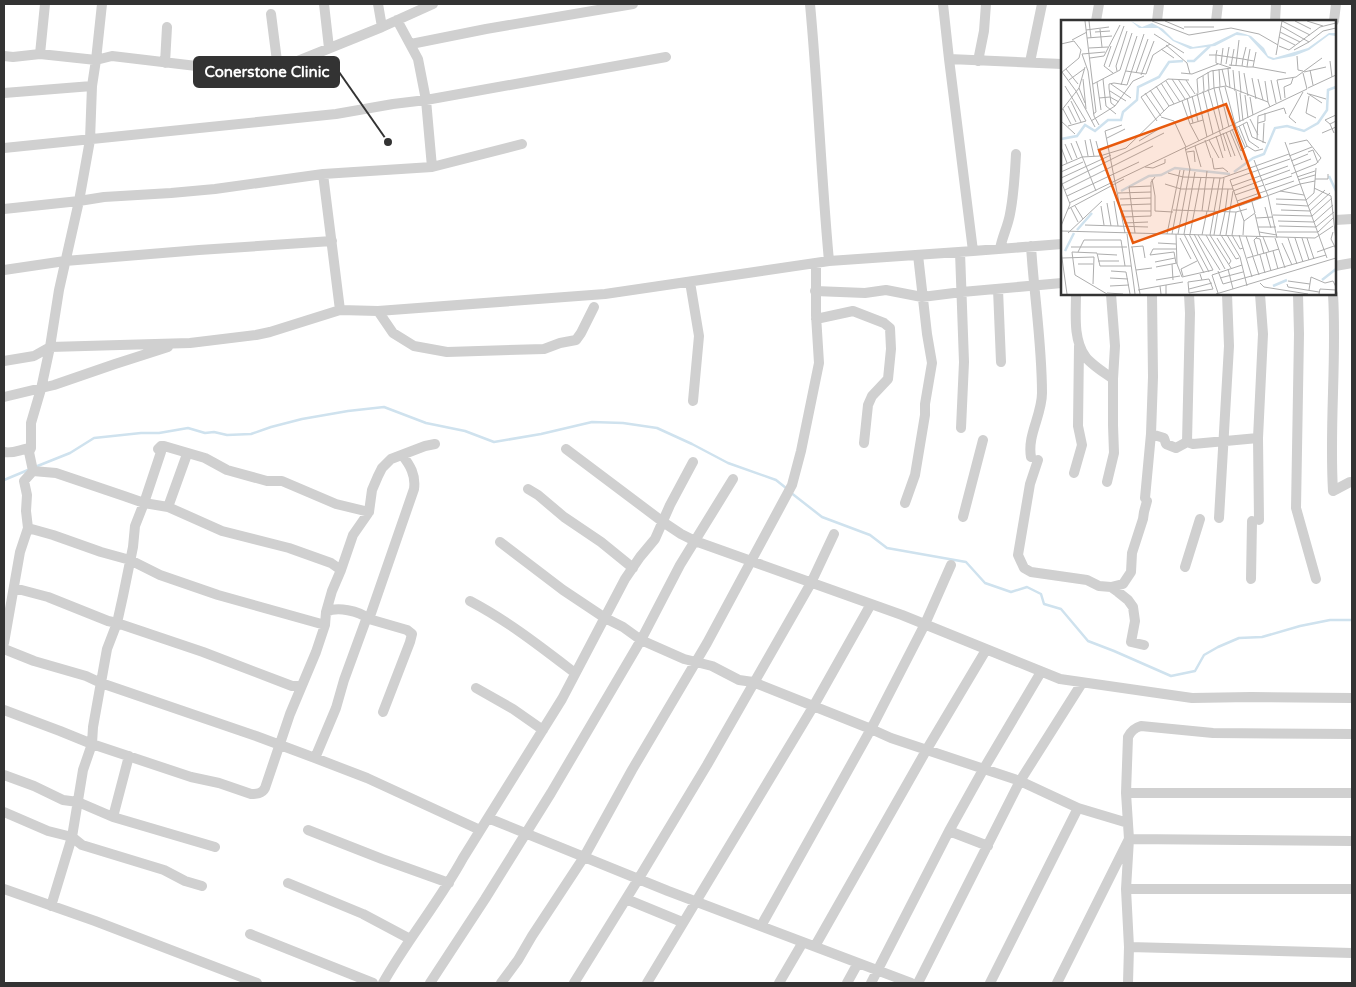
<svg xmlns="http://www.w3.org/2000/svg" width="1356" height="987" font-family="'Varela Round',sans-serif">
<style>
.lines{fill:none;stroke-linecap:round;stroke-linejoin:round}
.stream{stroke:#cfe2ee;stroke-width:2.5}
.street{stroke:#d0d0d0;stroke-width:10}
.inset-river{fill:none;stroke:#cfe2ee;stroke-width:2.5}
.inset-road{fill:none;stroke:#adadad;stroke-width:1}
.view{fill:#e8590c;fill-opacity:0.15;stroke:#e8590c;stroke-width:2.5}
.inset-edge{fill:none;stroke:#333;stroke-width:2.5}
.leader{fill:none;stroke:#333;stroke-width:2}
.callout-dot{fill:#333;stroke:#fff;stroke-width:2}
.callout{fill:#333;stroke:#333;stroke-width:2}
.callout-label{font-size:15px;text-anchor:middle;font-weight:bold;fill:#fff}
</style>
<rect width="100%" height="100%" fill="#fff"/>
<g class="lines">
<path class="stream" d="M35,467L70,453L94,438L141,433H159L188,428L205,433L214,432L227,435L251,434L271,427L302,419L348,411L384,407L426,423L465,431L494,442L541,434L592,422L623,423L657,428L692,444L728,463L776,480L786,488
M4,480L28,470
M790,492L822,517L870,535L887,548L966,562L985,583L1011,592L1027,587L1041,594L1044,604L1061,609L1088,641L1114,651L1171,676L1195,671L1204,655L1218,647L1239,638L1262,637L1300,626L1330,620H1352"/>
<path class="street" d="M324,4L329,48
M378,4L382,27
M810,4C818,89 821,175 829,261
M943,4L949,59L1062,64
M271,14L278,69
M397,20L418,59L426,100L432,167
M1096,21L1099,4
M1157,21L1159,4
M1216,21L1218,4
M1275,21L1276,4
M1334,21L1336,4
M411,44L486,29L633,4
M40,54L45,4
M4,56L13,57L40,54L96,60L112,56L247,72H263L278,69L382,27L433,4
M949,59L973,251
M978,61L984,31L986,4
M1030,62L1042,4
M165,63L167,27
M4,93L92,86
M4,148L336,114L393,104L426,100L666,57
M323,174L340,310
M4,209L79,201L104,197L171,193L215,189L323,174L432,167L522,144
M1335,220L1352,219
M1031,246C1034,295 1042,344 1042,393C1042,415 1027,435 1031,457
M1000,249C1002,237 1008,226 1010,214C1014,194 1015,174 1016,154
M960,252L964,362L961,428
M1335,266L1352,263
M4,270L65,261L199,250L332,241
M690,282L699,336L693,401
M998,289L1001,362
M815,291L865,293L886,290L922,297L962,292L1062,283
M1076,294C1076,314 1073,339 1085,356C1090,364 1105,373 1113,379V425L1114,453L1107,482
M1111,294L1115,346L1113,379
M1298,294L1299,334L1296,508L1316,579
M1333,294C1337,360 1329,425 1333,491L1350,482H1352
M378,311L393,333L414,346L447,352L544,349L560,343L576,340L581,333L594,307
M816,319L853,311L884,323L890,328L891,349L888,379L872,396L868,405L864,443
M4,361L34,356L50,347L190,343L256,335L270,332L340,310L378,311L605,294L829,261L973,251L1062,244
M4,397L54,385L115,364L168,347
M1151,434L1164,438L1166,444L1176,448L1187,442L1193,444L1258,438
M1187,442L1190,313L1189,294
M566,449L663,522L681,534L695,541L902,615L1060,679L1192,698L1251,697L1352,698
M4,452C13,454 21,449 31,448
M1038,460L1030,484L1018,555L1024,568L1031,572L1087,580L1099,586L1111,587L1118,592L1128,600L1133,607L1135,621L1131,642L1144,645
M33,471L56,473L124,496L144,503L168,507L222,531L289,548L331,563L341,570
M1074,473L1082,445L1078,426L1079,346
M528,489L538,495L564,517L601,542L633,568
M1145,498L1151,434L1153,377L1152,294
M905,503L915,475L925,415V404L932,363L927,334L918,255
M168,507L186,457V453
M963,517L983,440
M1219,518L1229,346L1227,294
M1259,520L1258,438L1263,334L1260,294
M28,528L53,535L101,552L130,560L160,575L218,595L325,625
M500,542L563,590L605,618L623,627L641,640L684,659L712,666L739,680L753,682L871,729L891,738L1020,781L1078,808L1128,823
M1185,567L1200,519
M1251,579L1252,521
M1111,587L1123,584L1131,572L1132,553L1143,519L1144,512L1147,501
M14,588L48,597L108,621L117,623L203,652L292,686H301
M470,601C508,621 541,647 575,673
M326,612C337,606 359,611 369,619L407,630L412,634L410,642L383,712
M367,617L344,680L336,708L315,758L367,778L480,830
M369,619L414,489C416,475 410,465 402,455
M4,643L20,552L28,528L26,511L27,495L24,481L33,471L29,452L31,448V423L41,389L50,347L59,290L79,201L90,140L92,86L96,60L102,4
M4,649L34,661L86,676L101,683L256,736L315,758
M476,688L513,709L543,730
M4,710L60,731L92,744L191,777L219,783L251,794C256,794 262,794 265,788L290,714L316,652L325,625L326,612L332,591L341,570L353,535L369,512L372,490L378,476L382,468L391,459L425,446L435,444
M4,775L34,786L63,800L78,802L113,817L215,847
M1126,793H1352
M4,812L48,831L72,837L82,845L164,870L185,881L202,886
M113,817L129,756
M488,818L668,891L911,983
M308,830L382,859L449,883
M949,831L988,846
M288,883L363,914L410,939
M4,889L95,921L257,983
M1126,889H1352
M626,899L682,922
M51,906L72,837L83,770L92,744L93,727L107,649L117,623L123,596L133,547L135,526L144,503L161,452L158,449L161,446H164L205,458L227,470L267,481H282L336,504L369,512
M761,926L871,729L925,624L951,565
M250,934L373,983
M815,946L927,749L986,650
M1129,947L1352,953
M383,983C407,940 439,902 463,858L562,699L625,579L640,557L655,539L670,505L693,462
M430,983L485,899L551,793L641,640L680,565L733,479
M501,983L518,960L532,936L584,857L632,770L707,643L792,485L801,451L819,363L816,315V263
M574,983L639,878L707,765L811,583L834,534
M647,983L813,707L871,604
M779,983L803,942
M847,983L858,963
M871,983L949,831L983,770L1041,672
M918,983L1020,781L1082,683
M990,983L1078,808
M1057,983L1129,839L1352,841
M1128,983L1129,947L1126,889L1129,839L1126,793L1128,737C1131,731 1134,728 1141,726L1213,733L1352,734"/>
</g>
<g transform="translate(1061 20)">
<rect width="275" height="275" fill="#fff"/>
<path d="M70,1L81,7L91,3L102,9L113,20L132,27L151,24L176,12L184,14L190,16L203,28L207,36L213,38L247,28L268,13H275V16L268,15L248,30L233,36L212,40L207,38L187,16L175,15L154,26L129,29L112,21L97,8H78Z" fill="#cfe2ee"/>
<path class="inset-river" d="M126,41H133L149,26M0,119L16,116L24,105L34,111L47,100H60L62,92L76,80L77,67L98,57L108,42L122,41M173,152L192,138L203,134L214,108L226,106L243,111L257,103L266,90L267,70L275,67M268,156L275,171M60,171L88,156L100,155L114,148L169,154M16,210L31,193M4,231L13,213M261,260L275,249M212,266L226,260"/>
<path class="inset-road" d="M24,1L35,92L32,94M28,1L30,18M91,1L128,15L170,8L198,14L217,25M104,1L123,9M221,1L249,15M234,1L250,9M246,1L262,6M220,6L248,22L262,11L275,8M123,7H153M39,9L41,27M25,10L48,7M34,12L49,11M219,12L239,22M93,14L123,33M218,17L234,25M26,18L51,16M11,20L26,12M0,24L13,21L20,30L18,38L0,53M105,25L126,43L129,54M50,26L43,46L52,53M218,26L228,30L259,7L275,3M28,28L47,27M100,29L113,38M189,29L187,40L193,41M156,30L155,35L182,39L181,46L168,45M233,30L248,22M21,34L27,51L33,96L38,105M21,34L44,32M215,35L221,1M236,36L237,50L242,51M29,38L43,36L59,5M269,41L271,57M160,44L162,28M165,44L168,27M175,45L178,20M170,46L173,29M181,46L186,47L187,40L182,39L185,27M48,47L63,6M186,47H192L195,32M192,47L225,53M5,49L17,64M158,49L159,67M161,49L165,66M167,49L169,68M152,50L153,68M172,50L174,71M249,50L252,65M56,51L55,46L66,11M65,51L85,54L92,35L109,24M178,51L180,73M1,52L15,71L34,107M147,52L148,69M243,52L265,47M75,53L87,19M120,53L131,54L157,44M183,53L187,76M80,55L93,21M142,56L143,71M191,58L195,79M22,59L25,89M42,59L45,86L55,94M111,59L124,79M117,59L129,77M197,59L202,80M8,60L23,49M125,60L134,74M210,60L215,83M105,61L119,82M204,61L207,82M36,62L40,90M53,63L66,65L83,14M53,63L48,64V68L50,83L54,86M100,63L113,84M32,64L59,50L71,13M50,64L70,78M60,65L76,16M4,66L25,101L7,106M95,66L108,86M158,67L168,107M164,67L174,104L184,127M18,68L24,83M153,68L162,109M247,68L275,55M147,69L164,131M89,70L103,91M49,71L65,81M142,71L152,114M175,71L179,102M84,73L100,96M136,73L146,117M137,73L136,59L150,51L170,48L155,43V35H148M179,73L182,101M246,73L261,83M248,74L265,79M184,75L187,98M131,76L137,101M248,76L245,93L255,98M189,77L192,95M38,78L49,77L58,82M126,78L132,103M224,78L223,67L230,64L232,58M220,80L216,60L235,57L261,38M10,81L20,102M121,81L129,104L142,100M7,86L15,102M2,89L10,104M0,91L18,68L24,47M100,97L113,101L125,127M189,99L197,115M0,101L14,114M30,101L54,86L72,61L83,56M96,101L80,77L107,59L128,60M197,103L204,101V93M235,103L228,97L242,72M129,104L138,121M182,104L188,121L198,128M269,104L264,100L275,95M61,105L44,111L64,213M178,106L186,126M171,109L180,131L186,126L194,131L202,129M165,112L174,136M162,113L170,137M261,113L275,107M273,113L269,104L275,101M155,116L162,138M46,118L64,109M29,119L33,136M24,120L27,136M144,120L150,138M148,120L158,138M196,120L197,96L223,88L225,94M15,121L35,171M35,121L39,136M78,121L101,107M224,122L266,238M10,123L16,138M202,123L203,103M4,124L11,140M228,124L246,120L260,138L255,144L230,154M134,126L140,147M0,127L6,143M124,130L169,111M126,132L133,131L134,142M247,132L252,130L257,143M228,136L251,127M151,138L153,149L162,148L167,152M181,140L169,111L186,102L191,117L205,123M193,140L207,176L216,218M230,141L247,134M0,146L21,137L39,136L65,128L108,86L153,68L165,66L207,82L209,87M232,146L250,139M84,147L92,148L104,143V139M0,152L22,142M107,153L122,157L161,158L228,134M236,157L254,151M0,158L50,135M159,158L149,215L170,248M91,159L94,176M254,159H267V154M237,160L254,155M0,161L9,184L0,206M1,164L103,113M104,164L120,169H172M239,164L254,161M204,165L231,156M171,166L227,146M253,168L270,176L275,221M4,170L92,126M219,171L243,175M57,173L90,172M253,173L255,148M174,175L203,165M6,176L78,142M94,176V191L112,192M59,179L90,178M215,179L245,180L253,173M53,181L57,206M176,181L233,161M8,183L246,69L242,53M46,183L50,206M215,184L247,186L264,170M60,185L90,184M14,186L22,199M40,186L43,205M178,186L239,164M204,187L210,208M10,188L17,202M7,189L63,159M112,190L175,192L186,189M220,190L249,191L269,173M61,191H90M141,191L146,151M147,191L153,158M158,191L163,158M164,192L167,169M175,192L171,215L179,229L182,228M194,194L199,216M212,195L251,196L271,178M62,197L90,196V162L94,157M195,198L212,197M183,201L194,193L191,182M217,201L253,202L272,185M63,203L87,202M24,205L87,207M218,206L255,207L273,192M197,207H215M0,211L254,218L272,206M198,212L216,215M216,212H257L272,198M272,212L270,219L275,229M7,213L41,181M74,213L68,167L90,166M66,214L74,274M106,214L119,150M111,214L123,150M115,214L116,244L121,257L152,250L133,214M117,214L129,149L124,127M123,214L134,152M123,214L143,253M128,214L148,252M129,214L140,157M137,215L159,250M141,215L146,191M145,215L164,249M153,215L157,191M159,215L164,192M160,215L175,239L178,238M165,215L172,171L229,150M166,215L179,237L186,266M178,215L191,257M182,215L183,201L169,160L229,139M185,216L192,236M197,216L193,220L197,235M202,217L208,232M119,218L130,239M156,218L170,241L168,244M195,218L199,219L203,234M214,218L224,248M227,218L236,244M234,218L242,242M241,218L248,240M246,218L253,239M97,223L115,224M221,223L231,245M10,227H66M70,227L82,226L84,238M71,227L79,274M0,231L6,274M212,231L217,249M17,232L23,220H60L64,246M256,232L273,226M205,233L210,251M37,234L56,235M199,235L204,253M192,237L198,255M1,238L33,237L32,264M186,238L218,229M37,241H58M94,242L114,238M115,243L113,232L89,235L92,229H116M17,244H32M111,244L112,260M95,247L116,243M167,249L172,269M75,250L91,248M50,251L65,252L69,274M157,251L162,264L265,235M139,254L141,260L148,259L152,269L128,273L127,262L141,260M151,255L181,245M151,255L157,273M122,256L120,249L136,241M49,258L67,259M159,258L182,252M95,260L119,256M227,261L249,264M199,263L203,267L247,274M226,264L227,267L258,272M105,265L122,262M49,266L68,265M128,269L151,263M77,270L99,266M248,270L250,257L264,263L272,261L275,267M46,273L62,274M46,274L14,255L11,232L36,233L39,246H70M100,274L99,266L105,265V274M155,274L275,238M258,274L259,269L275,270"/>
<path class="view" d="M165,84L199,177L72,223L38,130Z"/>
<rect width="275" height="275" class="inset-edge"/>
</g>
<path class="leader" d="M388 142L339 72"/>
<circle class="callout-dot" cx="388" cy="142" r="5"/>
<rect class="callout" x="194" y="57" width="145" height="30" rx="5"/>
<g class="callout-label">
<text x="267" y="77">Conerstone Clinic</text>
</g>
<rect width="1356" height="987" fill="none" stroke="#333333" stroke-width="10"/>
</svg>
